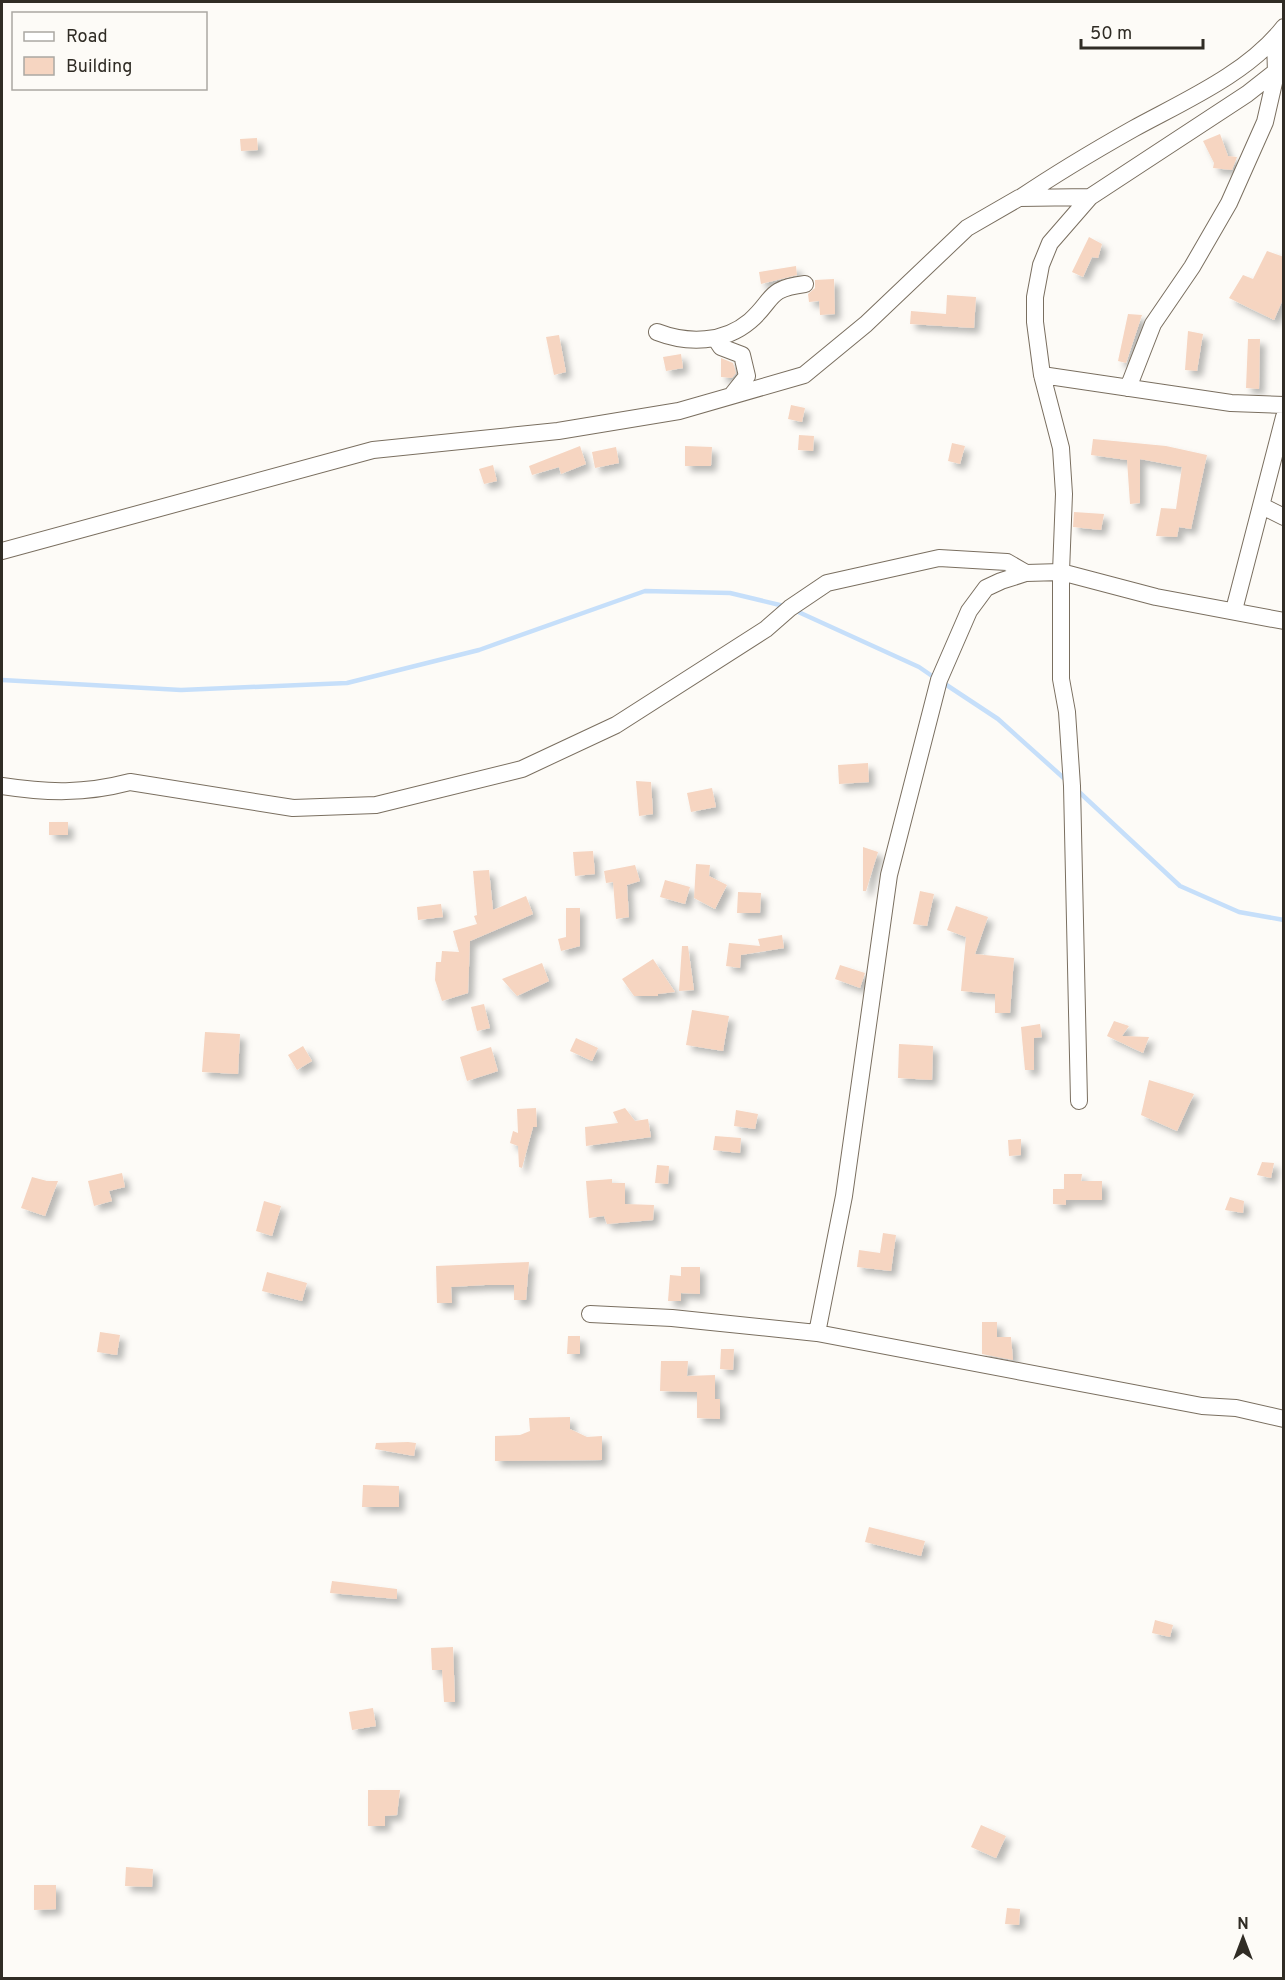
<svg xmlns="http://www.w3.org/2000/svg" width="1285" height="1980" font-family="Overpass,sans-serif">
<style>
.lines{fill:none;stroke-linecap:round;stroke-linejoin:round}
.stream{stroke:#c6dffa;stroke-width:4.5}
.building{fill:#f6d5c1;filter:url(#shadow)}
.minor-casing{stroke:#7a6f60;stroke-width:18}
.minor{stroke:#fff;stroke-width:16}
</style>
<defs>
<filter id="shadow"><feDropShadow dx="5.5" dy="5.5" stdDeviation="3" flood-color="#0004"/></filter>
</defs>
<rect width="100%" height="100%" fill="#fdfbf7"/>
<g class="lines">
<path class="stream" d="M794,610L919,667L935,678
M2,680L181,690L347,683L479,650L645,591L730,593L784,606
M942,682L998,719L1067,781
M1078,791L1180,886L1239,912L1284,920"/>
</g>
<path class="building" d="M1220,134L1228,156L1237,157L1232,170L1213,168L1214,163L1203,141Z
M257,138L258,150L241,151L240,139Z
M1089,237L1102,244L1098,258L1092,257L1083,277L1072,272Z
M1267,251L1284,257V297L1274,320L1229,298L1243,275L1253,279Z
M796,266L797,275L761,284L759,272Z
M834,279L835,314L820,315L819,301L809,302L808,294L815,288V280Z
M947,295L976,297L974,328L910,324L911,311L946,314Z
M1128,314L1142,315L1126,363L1118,361Z
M1188,331L1203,334L1197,371L1185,370Z
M559,335L566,372L554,375L546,337Z
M1248,339H1260L1259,389L1246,388Z
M681,354L683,368L666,371L663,357Z
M721,358L733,363L736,373L732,378L721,377Z
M791,405L805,408L802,422L788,419Z
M799,435L814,436L813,451L798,450Z
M1093,439L1166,446L1207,455L1191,529L1179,527L1177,537L1156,536L1161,508L1176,509L1182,467L1140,459V503L1130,504L1127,460L1091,455Z
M952,443L965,446L960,464L948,461Z
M580,446L586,464L561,474L559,467L532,475L529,466Z
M685,446L712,447L711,466H685Z
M616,447L619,463L595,468L592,452Z
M493,465L497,481L484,484L479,469Z
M1074,512L1104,514L1101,530L1073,527Z
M868,763L869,782L839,784L838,765Z
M636,781L651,782L653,814L639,816Z
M712,788L716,807L691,812L687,793Z
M49,822H68V835H49Z
M863,847L878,852L866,891H863Z
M593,851L595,874L575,876L573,852Z
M696,864L710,865L709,876L727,885L715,909L694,898Z
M635,865L640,881L627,885L629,917L616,919L613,882L606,883L604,871Z
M489,870L493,910L526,896L533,914L470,941L468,993L442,1001L435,980L436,962H441L442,951L459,952L453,931L477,924L474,916L477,915L473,871Z
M665,880L690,887L685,904L660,897Z
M920,891L934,894L927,926L913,924Z
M738,892L761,893L760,913H737Z
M441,904L443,917L418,920L417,907Z
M956,906L988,917L975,954L1014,958L1010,1013H995V994L961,991L966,937L947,930Z
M566,908H580V946L561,951L558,939L566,937Z
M782,935L784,948L741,955L740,968L726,966L729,943L760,946L758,939Z
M682,946H688L694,990L679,991Z
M653,959L675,992L658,994V996H634L622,979Z
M542,963L549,981L517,996L502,979Z
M840,965L865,973L860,988L835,979Z
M484,1004L490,1028L477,1031L471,1007Z
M692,1010L729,1016L723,1051L686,1045Z
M1114,1021L1129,1026L1122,1036L1149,1037L1143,1053L1107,1036Z
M1040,1024L1042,1037L1034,1038V1070H1025L1021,1027Z
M205,1032L240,1034L238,1074L202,1072Z
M576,1038L598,1048L592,1061L570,1051Z
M899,1044L933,1046L932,1080L898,1078Z
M303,1046L312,1061L297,1070L288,1055Z
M491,1047L498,1071L467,1081L460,1057Z
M1149,1080L1194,1094L1177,1131L1141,1115Z
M536,1108L537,1127H533L522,1168L519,1167L518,1146L510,1143L513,1131L518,1133L517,1109Z
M625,1108L635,1121L648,1119L651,1137L586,1146L585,1127L618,1123L613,1112Z
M736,1110L758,1114L755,1129L734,1126Z
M715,1136L741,1138L740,1153L713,1150Z
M1021,1139V1155L1009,1156L1008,1140Z
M1262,1162L1274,1163L1271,1178L1257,1175Z
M657,1165L669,1166L668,1184L655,1183Z
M122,1173L125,1187L109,1191L112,1201L94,1206L88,1181Z
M1064,1174H1082L1081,1181H1102V1200H1066V1205L1053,1204V1189H1064Z
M32,1177L47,1181H58L45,1216L21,1208Z
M612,1179V1183H625V1204L654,1205L653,1220L607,1224L604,1216L589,1218L586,1181Z
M1230,1197L1244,1201L1243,1213L1225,1210Z
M264,1201L281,1206L272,1236L256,1231Z
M883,1233L896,1235L891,1271L857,1267L859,1250L880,1253Z
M529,1262L526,1300H514V1285H485L451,1287L452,1303H437L436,1266Z
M681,1267H700V1294L681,1293V1301H668L670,1275L681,1276Z
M267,1272L307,1283L302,1301L262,1291Z
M982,1322H997V1337H1011L1013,1360L982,1354Z
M100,1332L120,1335L117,1355L97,1352Z
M568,1336H580V1354H567Z
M721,1349H734L733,1370L720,1369Z
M661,1361H688L687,1376L715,1375V1399H720V1419L697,1418V1392L660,1391Z
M570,1417V1429L587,1437L602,1436V1460L495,1461V1436L520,1435L530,1431L529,1418Z
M408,1442L416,1443L414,1456L375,1449L376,1443Z
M363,1485L399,1486V1507H362Z
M869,1527L925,1541L921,1556L865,1542Z
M332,1581L397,1589V1599L330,1593Z
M1155,1620L1173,1625L1170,1637L1152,1633Z
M453,1647L455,1702H444L442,1670H432L431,1648Z
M373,1708L376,1726L352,1730L349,1712Z
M368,1790H400L397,1815L385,1816V1826H368Z
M981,1825L1006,1836L996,1858L971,1847Z
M126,1867L153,1869L152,1887L125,1886Z
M34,1885H56V1909L34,1910Z
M1007,1908L1020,1909L1019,1925L1005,1924Z"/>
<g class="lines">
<g class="minor-casing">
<path id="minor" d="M1020,198C1057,173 1094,151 1133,129C1184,101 1247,74 1284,27
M657,332C688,344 724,343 750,321C775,299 766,289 805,284
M715,338L721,347L742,355L747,376L731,396
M1042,375L1231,403L1284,405
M1128,388L1153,324L1192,267L1229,203L1265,122L1276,74L1275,38
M1262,506L1284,517
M2,551L373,450L558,431L679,411L804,375L866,324L967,228L1019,198L1090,197
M1234,610L1284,417
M2,786C48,793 84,794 130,782L293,808L376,805L522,769L616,725L766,629L790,608L827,583L939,558L1007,562L1026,573
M1079,1101L1072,786L1067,712L1061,679V572L1064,494L1061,448L1042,375L1035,322V297L1041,265L1050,243L1090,197L1247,94L1284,65
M590,1314L672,1318L817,1333L1202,1406L1236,1408L1284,1419
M817,1333L844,1196L889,875L939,680L969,611L986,588L1001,581L1026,573L1061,572L1156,597L1284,621"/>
</g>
<use href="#minor" class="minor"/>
</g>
<rect width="1285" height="1980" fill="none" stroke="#302c25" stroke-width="6"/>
<rect x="12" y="12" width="195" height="78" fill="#fdfbf7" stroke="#aba8a3" stroke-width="1.5"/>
<rect x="24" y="32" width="30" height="9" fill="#ffffff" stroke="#aba8a3" stroke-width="1.5"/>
<text x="66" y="42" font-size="18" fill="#302c25">Road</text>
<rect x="24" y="57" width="30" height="18" fill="#f6d5c1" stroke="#aba8a3" stroke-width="1.5"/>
<text x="66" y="72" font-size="18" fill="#302c25">Building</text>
<g transform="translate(1243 1938)" stroke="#fdfbf7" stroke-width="4.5" paint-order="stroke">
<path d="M0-4.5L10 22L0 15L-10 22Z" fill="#302c25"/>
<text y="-9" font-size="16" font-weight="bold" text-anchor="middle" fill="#302c25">N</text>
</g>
<path d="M1081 39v9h122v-9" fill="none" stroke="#302c25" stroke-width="3"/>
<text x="1090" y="39" font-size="18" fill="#302c25" stroke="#fdfbf7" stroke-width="4.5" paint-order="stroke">50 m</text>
</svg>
